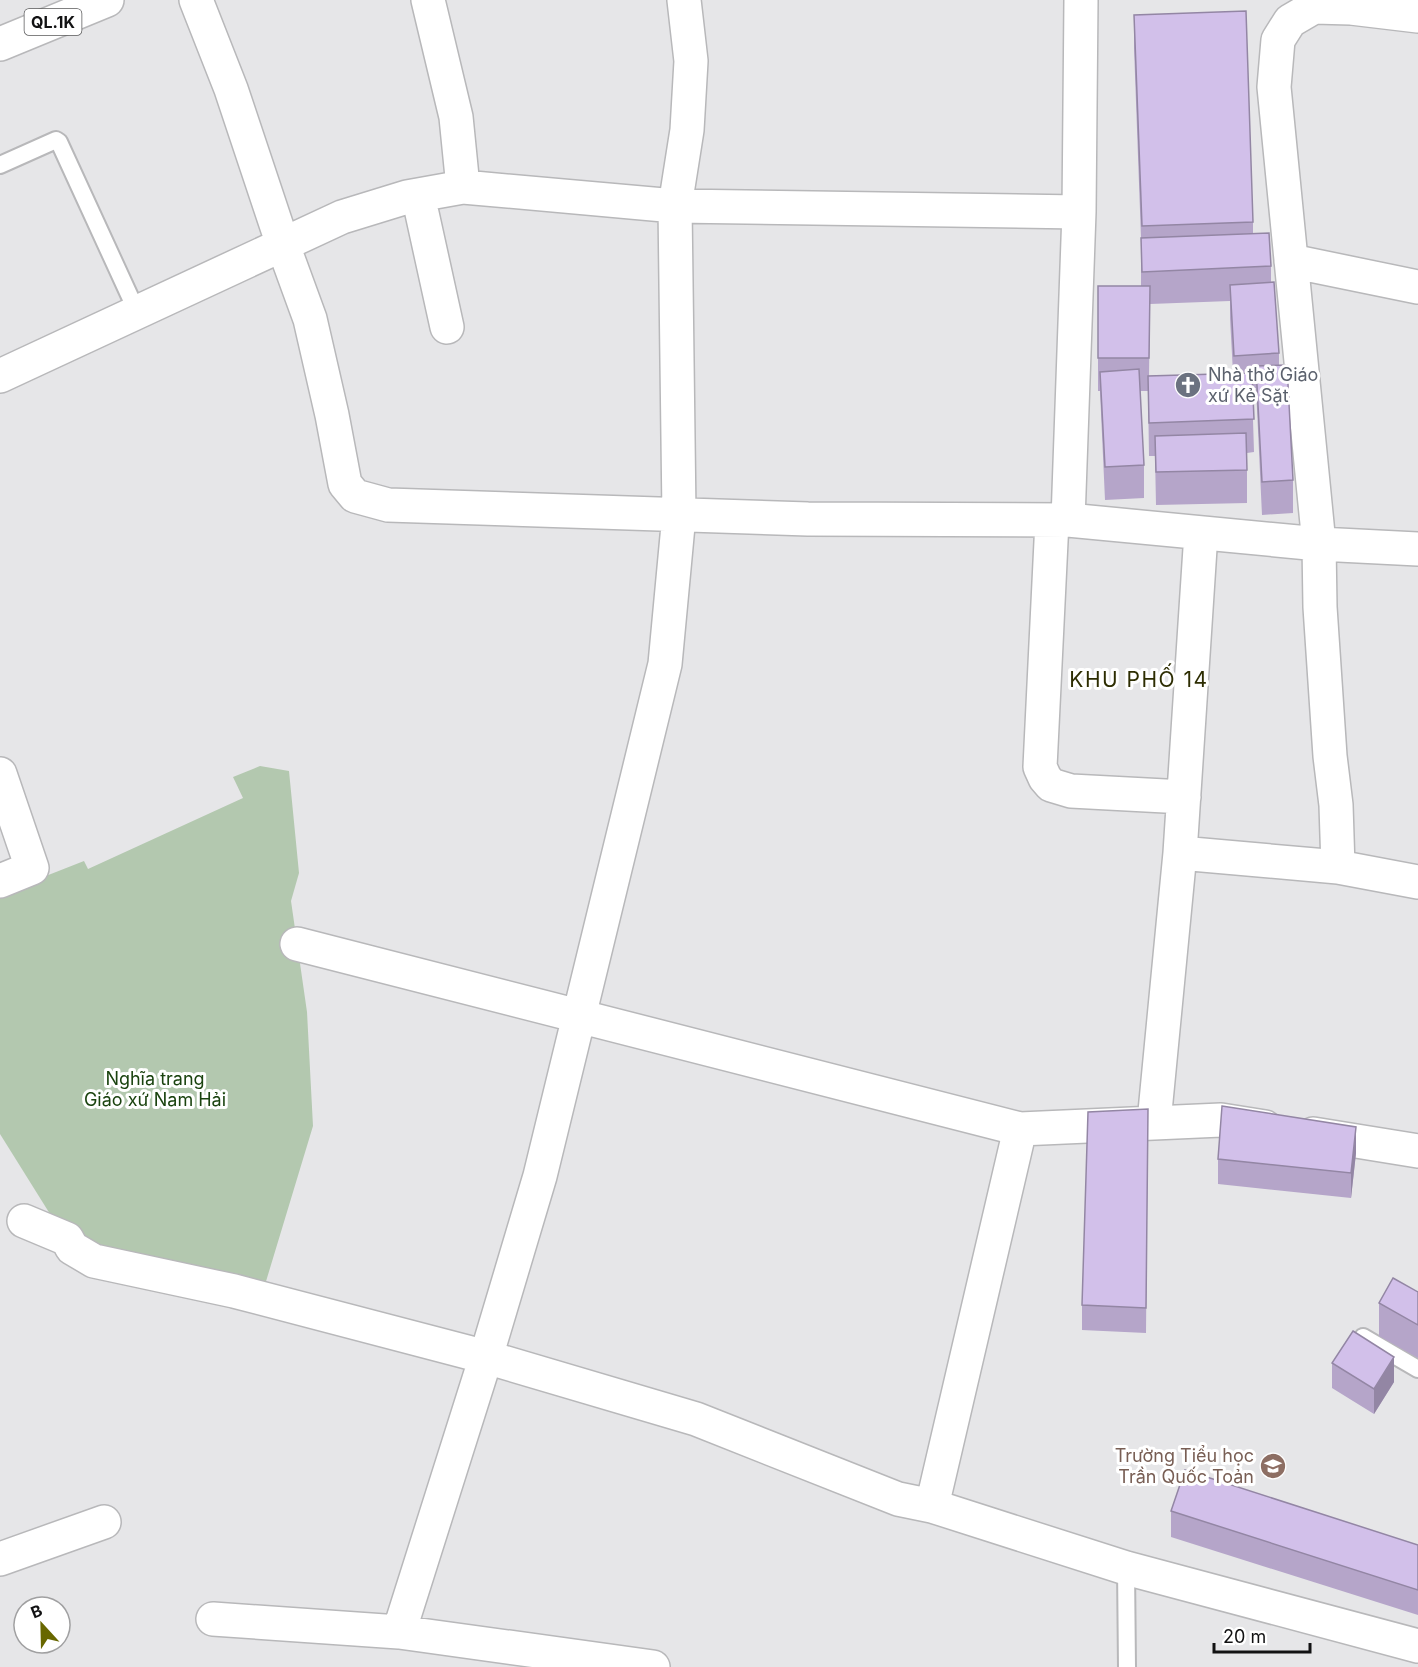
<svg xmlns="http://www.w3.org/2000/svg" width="1418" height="1667" font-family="Inter,sans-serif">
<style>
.green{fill:#b3c8af}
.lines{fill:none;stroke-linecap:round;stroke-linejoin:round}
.service-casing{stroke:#b8b8ba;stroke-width:20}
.minor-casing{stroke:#b8b8ba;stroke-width:36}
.primary-casing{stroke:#b8b8ba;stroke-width:36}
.service{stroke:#fff;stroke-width:16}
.minor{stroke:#fff;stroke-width:33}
.primary{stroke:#fff;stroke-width:33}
.wall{fill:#b5a5c9;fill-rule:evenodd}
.shaded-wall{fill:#9386a4}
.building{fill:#d2c0ea;stroke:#9386a4;stroke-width:1.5}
.labels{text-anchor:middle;stroke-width:6;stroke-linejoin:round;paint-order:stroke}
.shield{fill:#fff;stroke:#59595a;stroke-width:1.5}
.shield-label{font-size:16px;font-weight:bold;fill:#121213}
.worship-label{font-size:18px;fill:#5b616d;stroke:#fff;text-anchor:start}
.park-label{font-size:18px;fill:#1a430f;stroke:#fff}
.education-label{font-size:18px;fill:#785e54;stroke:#fff;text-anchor:end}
.quarter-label{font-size:21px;letter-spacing:1.5px;fill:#2d2d02;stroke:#fff}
</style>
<rect width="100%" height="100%" fill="#e6e6e8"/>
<path class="green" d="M260,766L289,771L299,873L291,901L307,1012L313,1126L264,1288L99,1251L55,1222L0,1134V894L84,861L88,869L243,798L233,777Z"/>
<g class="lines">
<g class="service-casing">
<path id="service" d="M0,165L56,140L59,142L137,312
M1363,1337L1418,1369
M1126,1568L1127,1667"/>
</g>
<g class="minor-casing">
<path id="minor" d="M196,0L231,89L283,245L310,319L332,415L345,484L355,496L388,505L808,519L1068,520L1319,544L1418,549
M428,0L456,117L463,187
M418,195L447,327
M1291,261L1418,287
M0,376L342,217L407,197L463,187L675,206L1079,212
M1068,520L1079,212L1081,0
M1052,521L1040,767L1045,778L1051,785L1071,791L1184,797
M0,774L32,868L0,881
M1180,853L1338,867L1418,882
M1338,867L1336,805L1330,756L1320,607L1319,544L1274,87L1278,40L1290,21L1314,7L1351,8L1418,16
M297,944L1020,1129L1221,1120L1265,1127
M1154,1122L1180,853L1201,533
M1313,1134L1418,1151
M24,1221L67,1239L72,1248L94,1261L234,1291L486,1357L696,1419L898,1499L932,1506L1126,1568L1418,1646
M932,1506L1020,1129
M0,1559L104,1522
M213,1619L399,1632L653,1667
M399,1632L486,1357L540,1176L665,664L679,515L675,206L687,130L691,61L684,0"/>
</g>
<g class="primary-casing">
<path id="primary" d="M0,44L107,0"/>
</g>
<use href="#service" class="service"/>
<use href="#minor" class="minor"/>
<use href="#primary" class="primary"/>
</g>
<path class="wall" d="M1134,15L1253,222V234L1271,266V282L1279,353V365L1293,480V513L1262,515L1256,388H1252L1254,452L1247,453V503L1156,505L1155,456H1149L1148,391H1140L1144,465V498L1105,500L1100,391H1098V286H1141V238L1134,48ZM1230,301V318L1233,373L1149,376L1150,304Z
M1148,1109L1146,1333L1082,1330V1305Z
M1356,1153L1351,1198L1218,1184V1159Z
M1418,1291V1358L1379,1336V1303Z
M1332,1363L1394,1382L1374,1414L1332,1388Z
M1171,1511L1418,1545V1615L1171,1537Z"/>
<path class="shaded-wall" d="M1356,1127V1153L1351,1198V1173Z
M1394,1357V1382L1374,1414V1389Z"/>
<path class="building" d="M1246,11L1253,222L1142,226L1134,15Z
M1269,233L1271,266L1142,272L1141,238Z
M1274,282L1279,353L1234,356L1230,285Z
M1098,286H1150L1149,358H1098Z
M1287,365L1293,480L1262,482L1256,366Z
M1139,369L1144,465L1105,467L1100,372Z
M1252,373L1254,419L1149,423L1148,376Z
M1246,433L1247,470L1156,472L1155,436Z
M1222,1106L1356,1127L1351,1173L1218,1159Z
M1148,1109L1146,1308L1082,1305L1088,1112Z
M1393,1278L1418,1292V1291V1325L1379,1303Z
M1353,1331L1394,1357L1374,1389L1332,1363Z
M1185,1470L1418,1545V1590L1171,1511Z"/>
<defs>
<g id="church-disc" transform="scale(1.35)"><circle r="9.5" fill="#6b7280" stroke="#fff"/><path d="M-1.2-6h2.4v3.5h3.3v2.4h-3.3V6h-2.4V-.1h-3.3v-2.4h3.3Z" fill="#fff"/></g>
<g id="school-disc" transform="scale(1.35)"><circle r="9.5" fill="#8d6e63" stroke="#fff"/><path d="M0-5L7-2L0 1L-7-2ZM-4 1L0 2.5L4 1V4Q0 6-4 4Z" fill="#fff"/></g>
</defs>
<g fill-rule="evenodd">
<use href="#church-disc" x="1188" y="385"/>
<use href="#school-disc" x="1273" y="1466"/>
</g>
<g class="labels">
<rect class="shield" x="24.5" y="9" width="57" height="26" rx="4.5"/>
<g class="shield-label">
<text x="53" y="28">QL.1K</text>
</g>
<g class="worship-label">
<text x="1208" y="381">Nhà thờ Giáo<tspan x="1208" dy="21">xứ Kẻ Sặt</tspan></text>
</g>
<g class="park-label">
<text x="155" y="1085">Nghĩa trang<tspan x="155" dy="21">Giáo xứ Nam Hải</tspan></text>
</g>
<g class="education-label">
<text x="1254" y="1462">Trường Tiểu học<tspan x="1254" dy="21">Trần Quốc Toản</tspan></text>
</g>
<g class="quarter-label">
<text x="1139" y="687">KHU PHỐ 14</text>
</g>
</g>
<g transform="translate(42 1625) rotate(338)"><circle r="28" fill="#ffffff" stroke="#a0a0a1" stroke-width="1.5"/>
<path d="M0-4.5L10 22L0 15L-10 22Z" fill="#686700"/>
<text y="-9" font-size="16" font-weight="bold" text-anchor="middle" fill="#121213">B</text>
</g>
<path d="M1214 1643v9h96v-9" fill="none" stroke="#121213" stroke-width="3"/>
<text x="1223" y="1643" font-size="18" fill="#121213" stroke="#ffffff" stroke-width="4.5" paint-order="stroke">20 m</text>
</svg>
